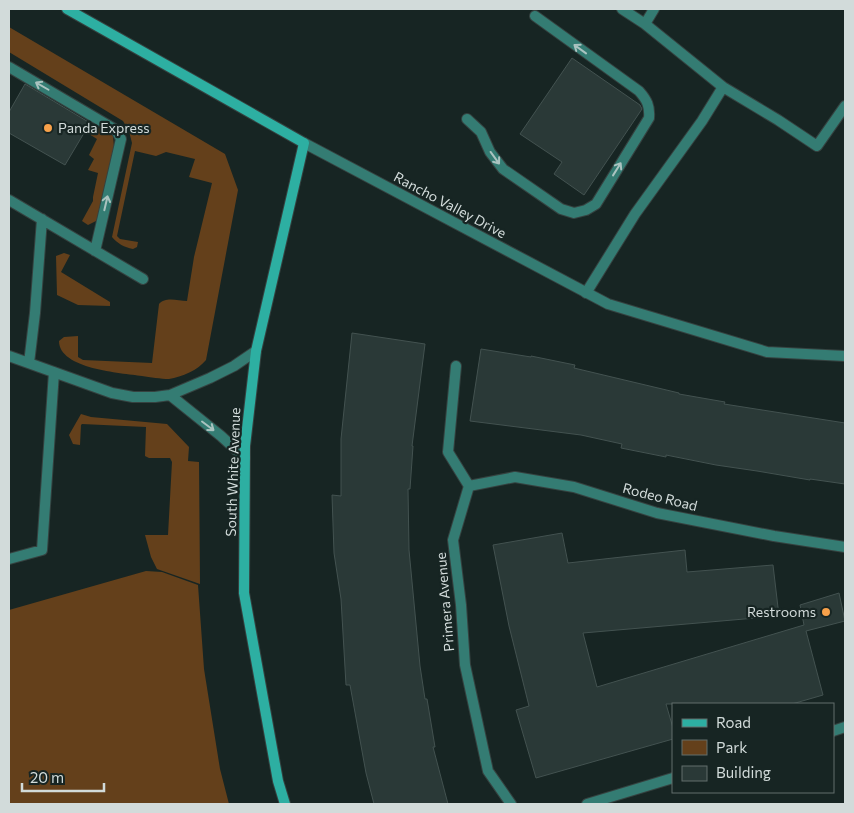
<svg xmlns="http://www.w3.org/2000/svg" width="854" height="813" font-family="Commissioner,sans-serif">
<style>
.green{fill:#64401b}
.building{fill:#2a3937;stroke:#435250}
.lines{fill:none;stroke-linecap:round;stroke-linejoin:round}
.lane-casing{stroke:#354240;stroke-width:12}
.street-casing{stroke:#354240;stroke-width:12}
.secondary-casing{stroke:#354240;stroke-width:12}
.lane{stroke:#347c73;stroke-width:10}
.street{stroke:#347c73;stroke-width:10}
.secondary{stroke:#2dafa2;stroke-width:10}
.oneway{stroke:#aac3c0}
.poi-dot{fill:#f7a14a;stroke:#172523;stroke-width:2}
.labels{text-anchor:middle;stroke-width:4.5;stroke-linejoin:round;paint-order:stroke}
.poi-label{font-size:14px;fill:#d2dbda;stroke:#172523;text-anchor:start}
.street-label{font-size:14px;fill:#d2dbda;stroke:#172523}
</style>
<rect width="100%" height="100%" fill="#172523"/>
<path class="green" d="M9,27L225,154L238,190L206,360C198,370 182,377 169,379C161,379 150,377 142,376C121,373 59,369 59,341L64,337L78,336V357L83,360L152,363L159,304C166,296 178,301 187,301L194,257L212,183L189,177L195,159L166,152L156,156L135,151L117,236L120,239L138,242L137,247L133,249C124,247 118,244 112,237L132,143L129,131L123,121L9,52Z
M92,124L113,136L114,147L98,218L96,221L88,225L82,221L93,201V197L98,173L88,170L94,159L89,155L97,139L89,134Z
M64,253L70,255L61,272L110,302V306L78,305L57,295L56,256Z
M81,414L91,417L167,424L189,447L188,461L199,462L200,584L157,569L151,557L145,535H168L172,462L170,458H149L145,456L146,427L82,424L81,425L80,445L73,444L69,435Z
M146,571L162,572L198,585L204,669L220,769L229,804H9V610Z"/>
<path class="building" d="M572,58L640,105L642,109L584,195L554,174L562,162L520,134Z
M25,84L90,123L65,165L9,133V112Z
M352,333L425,344L412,446H413L410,489H408L409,550L420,666L425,699H427L435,747H433L448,804H374L366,773L350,685H346L341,599L334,553L332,495L341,496V439Z
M481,349L531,357V356L575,365L574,368L679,393V394L725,402L724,404L845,423V484L810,479V480L757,471L716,465L666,455V457L621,448L622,444L581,435L470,421Z
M562,533L568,563L685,550L687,572L773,565L779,616L583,633L597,687L804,625L800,605L839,593L845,621L806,631L823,695L792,704H666L673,728V739L536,778L516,710L529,706L509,626L493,545Z"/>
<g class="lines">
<g class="lane-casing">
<path id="lane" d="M645,24L654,9
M9,67L116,130L121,139L95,251
M723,87L778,120L817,146L845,106
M467,119L481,132L490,152L503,169L561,209L574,213L586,210L596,204L649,118C650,106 647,100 639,91L535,16
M9,200L143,279
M586,293L635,214L702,121L723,87L645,24L622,9
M9,356L112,393L133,397H155L170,395L210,378L234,366L256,351
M29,363L35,313L42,219
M170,395L221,436L245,458
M9,559L42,550L54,372"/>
</g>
<g class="street-casing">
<path id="street" d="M304,143L608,304L767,352L845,356
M456,366L448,452L469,486L453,540L461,605L465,665L488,771L511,804
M469,486L515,477L574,487L657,513L774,536L845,547
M833,731L845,727
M587,804L673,778"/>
</g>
<g class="secondary-casing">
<path id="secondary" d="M67,9L304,143L256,351L245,446L244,593L278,781L285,804"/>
</g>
<use href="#lane" class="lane"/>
<use href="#street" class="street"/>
<use href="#secondary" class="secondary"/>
</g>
<defs><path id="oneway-shaft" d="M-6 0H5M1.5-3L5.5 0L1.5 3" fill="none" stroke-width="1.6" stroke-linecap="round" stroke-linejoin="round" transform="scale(1.25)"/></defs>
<g class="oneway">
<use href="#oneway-shaft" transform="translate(580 49) rotate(-144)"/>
<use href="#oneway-shaft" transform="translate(42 86) rotate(-150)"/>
<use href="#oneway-shaft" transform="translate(495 158) rotate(54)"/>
<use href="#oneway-shaft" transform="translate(617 169) rotate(-58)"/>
<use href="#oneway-shaft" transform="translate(106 203) rotate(-77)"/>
<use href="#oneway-shaft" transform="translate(208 426) rotate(37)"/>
</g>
<g class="poi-dot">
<circle cx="48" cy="128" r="5"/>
<circle cx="826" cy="612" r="5"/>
</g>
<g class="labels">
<g class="poi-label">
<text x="58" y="133">Panda Express</text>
<text x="816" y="617" text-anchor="end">Restrooms</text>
</g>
<g class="street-label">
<text transform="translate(450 205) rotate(28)" y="5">Rancho Valley Drive</text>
<text transform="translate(233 472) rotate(-88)" y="5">South White Avenue</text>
<text transform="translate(660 497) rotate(14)" y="5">Rodeo Road</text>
<text transform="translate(445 602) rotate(-95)" y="5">Primera Avenue</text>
</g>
</g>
<rect width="854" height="813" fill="none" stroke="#d2dbda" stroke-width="20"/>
<rect x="672" y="703" width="162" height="90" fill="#172523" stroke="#626e6c"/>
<rect x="682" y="719" width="25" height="8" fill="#2dafa2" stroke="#626e6c"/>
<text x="716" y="728" font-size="15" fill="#d2dbda">Road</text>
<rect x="682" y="740" width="25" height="15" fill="#64401b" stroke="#626e6c"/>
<text x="716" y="753" font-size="15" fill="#d2dbda">Park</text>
<rect x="682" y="766" width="25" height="15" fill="#2a3937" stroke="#626e6c"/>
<text x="716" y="778" font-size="15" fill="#d2dbda">Building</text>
<path d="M22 783v8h82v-8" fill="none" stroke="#d2dbda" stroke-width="2.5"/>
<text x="30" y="783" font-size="15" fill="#d2dbda" stroke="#172523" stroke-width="4" paint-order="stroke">20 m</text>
</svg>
